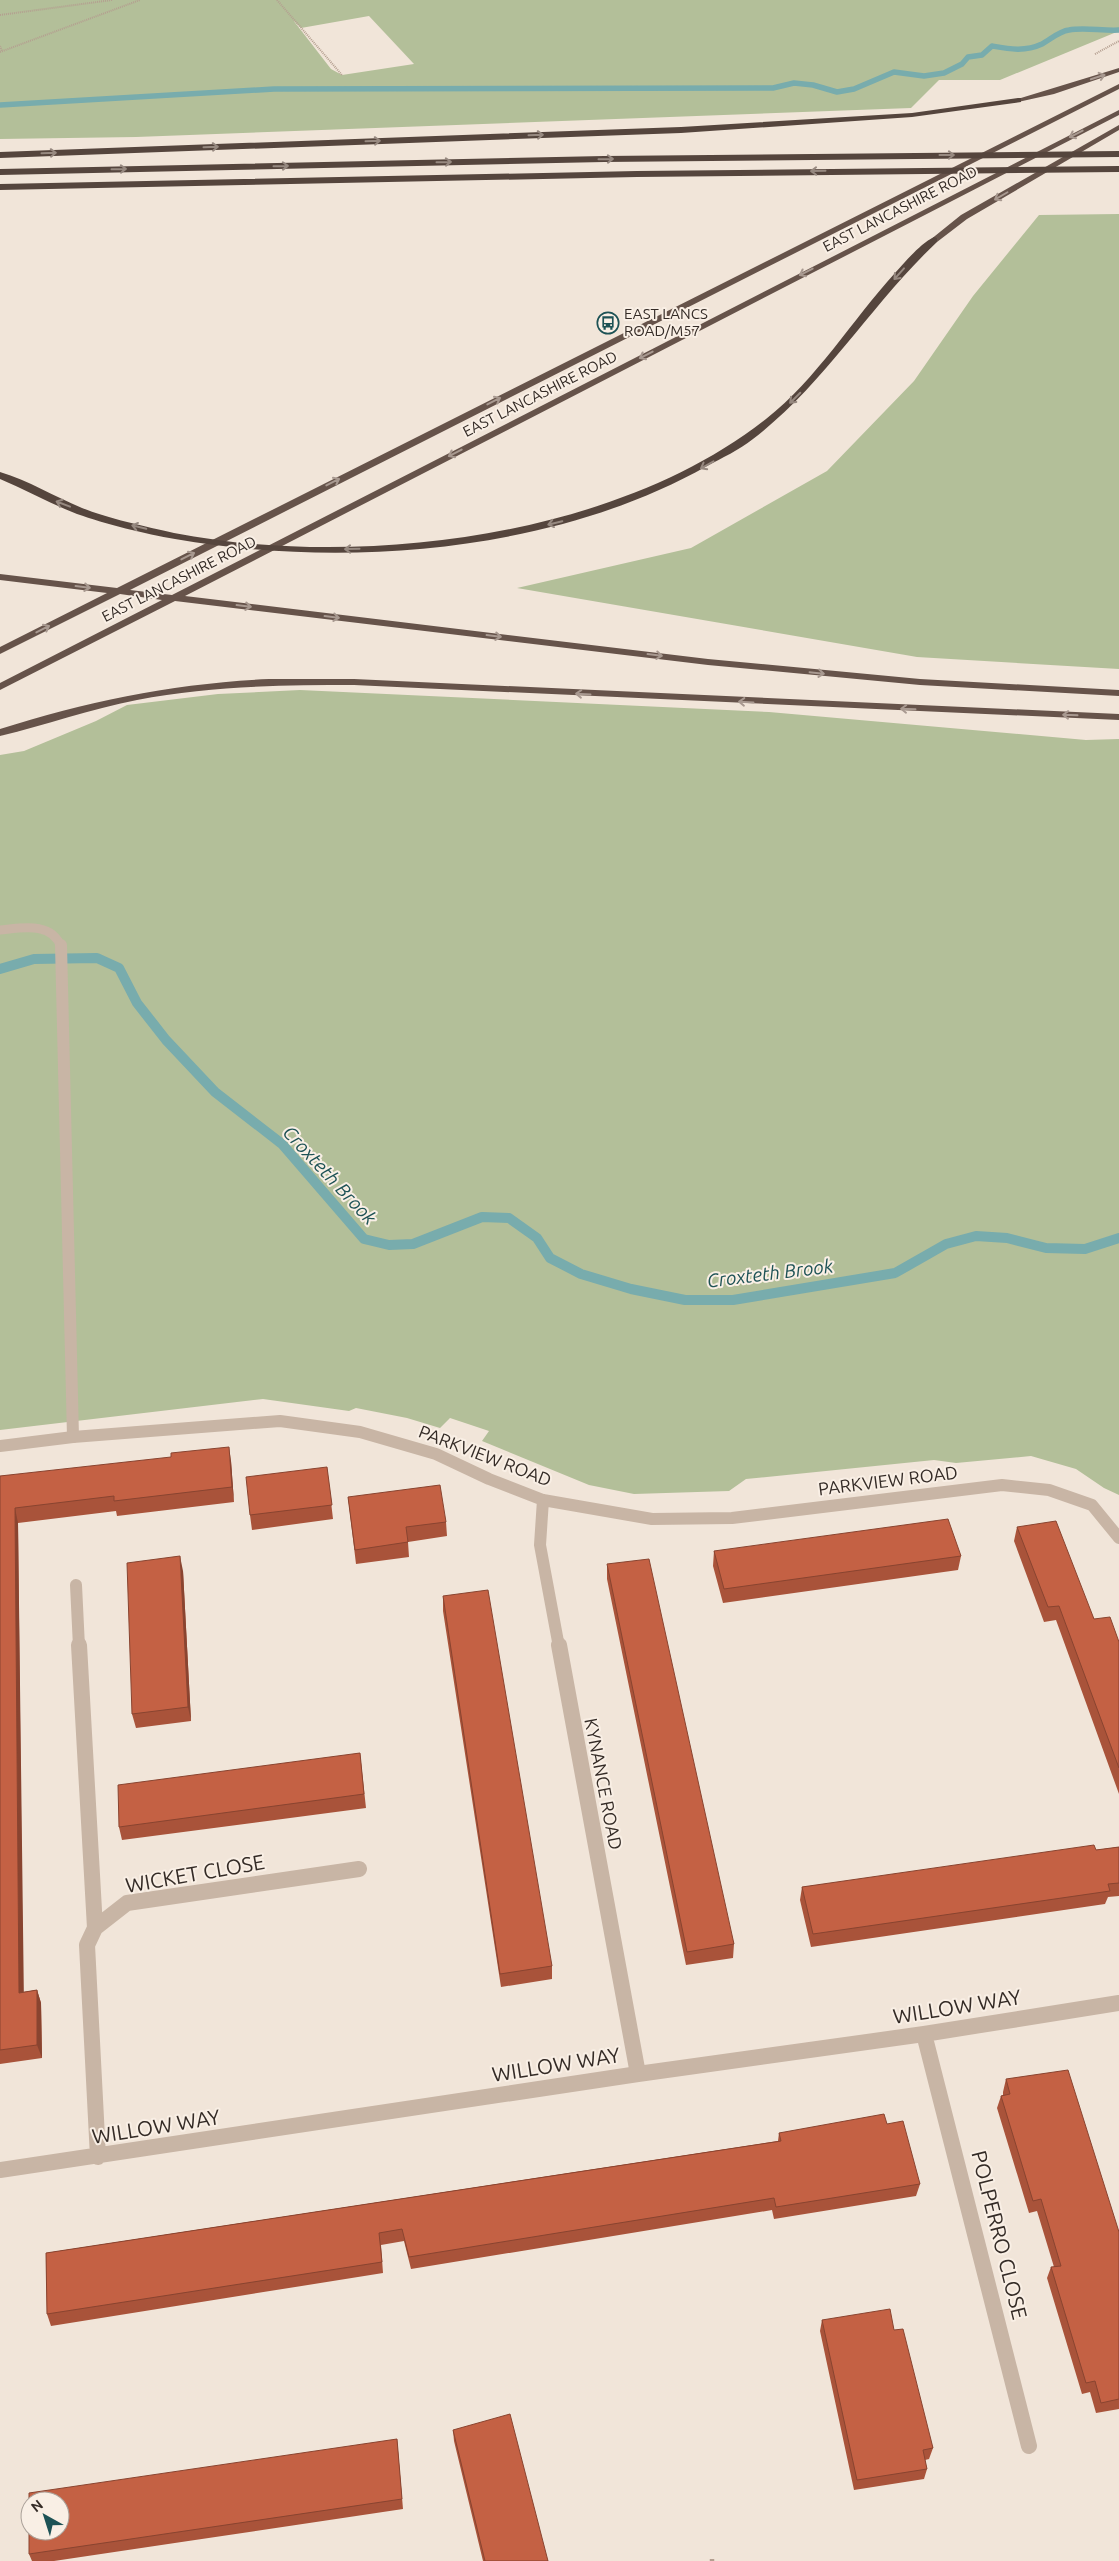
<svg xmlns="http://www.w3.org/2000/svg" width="1119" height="2561" font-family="Ubuntu,sans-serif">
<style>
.green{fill:#b3bf99;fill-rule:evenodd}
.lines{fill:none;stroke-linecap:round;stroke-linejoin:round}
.stream-far1{stroke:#78acad;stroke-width:5.5}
.stream{stroke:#78acad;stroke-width:10}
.path-far1{stroke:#b49f90;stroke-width:2;stroke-dasharray:1 1;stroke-linecap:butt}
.path{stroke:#b49f90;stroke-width:4.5;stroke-dasharray:3 3;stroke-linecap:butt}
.service-far1{stroke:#c8b5a5;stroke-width:9}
.service{stroke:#c8b5a5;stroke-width:12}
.minor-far1{stroke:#c8b5a5;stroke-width:12}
.minor{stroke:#c8b5a5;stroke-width:16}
.trunk{fill:#66534a;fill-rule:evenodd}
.motorway{fill:#55453d;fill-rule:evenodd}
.wall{fill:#a9533a}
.shaded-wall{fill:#894430}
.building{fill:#c46144;stroke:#894430;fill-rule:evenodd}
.oneway{stroke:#a89990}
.oneway2{stroke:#978980}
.labels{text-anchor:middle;stroke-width:4;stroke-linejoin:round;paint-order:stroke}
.far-street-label{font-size:15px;fill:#342b26;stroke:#f9efe5}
.far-poi-label{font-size:15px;fill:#342b26;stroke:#f9efe5;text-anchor:start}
.street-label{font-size:18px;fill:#342b26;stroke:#f9efe5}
.water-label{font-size:19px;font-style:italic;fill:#1d5255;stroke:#f9efe5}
.near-street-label{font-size:21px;fill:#342b26;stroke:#f9efe5}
</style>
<rect width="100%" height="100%" fill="#f1e5d9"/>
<path class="green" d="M0,0H1119V31L1000,80H939L911,108L136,137L0,139ZM369,16L414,64L342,75L331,69L293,20L301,28Z
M1119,214V669L917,657L517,588L691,548L827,471L914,381L973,296L1039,215Z
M300,690L769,712L1086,740L1119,739V1495L1104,1488L1076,1469L1031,1456L956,1463L934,1460L746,1479L729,1491L634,1494L589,1485L482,1441L489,1431L450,1418L440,1428L407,1418L356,1408L349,1411L263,1399L0,1430V755L24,751L96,721L127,705L218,694Z"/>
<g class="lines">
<path class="stream-far1" d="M0,105L274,89L773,88L794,83L813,85L837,92L854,89L894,72L924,76L944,73L962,64L968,57L982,55L992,46C1009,49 1025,52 1042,44C1050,40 1059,31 1069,30C1084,27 1102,31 1119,30"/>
<path class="stream" d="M0,969L34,959L97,958L119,968L137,1003L166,1040L215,1092L282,1144L364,1239L389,1245L413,1244L482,1217L509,1218L537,1238L550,1258L581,1274L631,1289L685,1300H733L895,1273L946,1244L976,1236L1007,1238L1046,1248L1085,1249L1119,1238"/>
<path class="path-far1" d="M277,0L342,75
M0,15L112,0
M0,46L2,51
M0,52L140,0
M1095,54L1119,41"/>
<path class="path" d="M712,2559V2561"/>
<path class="service-far1" d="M0,930C21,928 52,921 61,947"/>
<path class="service" d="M61,945L73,1437"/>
<path class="minor-far1" d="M0,1446L73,1437L280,1421L360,1432L436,1454L489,1479L543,1500L652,1519L732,1518L1002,1485L1049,1490L1092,1505L1119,1538
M543,1500L540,1545L559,1647
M76,1585L79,1647"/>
<path class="minor" d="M79,1645L95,1928
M559,1645L638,2074
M924,2034L1029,2446
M98,2157L87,1945L95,1928L127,1903L359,1869
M0,2170L638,2074L924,2034L1119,2003"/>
<path class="trunk" d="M1119,68V72L1054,94L1018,102L1014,100Z
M1119,84V89L130,590L172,595L1119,110V115L185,596L708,659L920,679L1119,690V696L920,685L708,665L175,601L0,690V683L162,600L120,594L0,654V647L107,593L0,580V574L117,588Z
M1119,125V130L967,219L937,242L930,240L961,215Z
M269,679H354L1119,714V720L354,685C281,685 209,686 137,700C90,709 46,725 0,736V729C88,701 177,683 269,679Z"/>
<path class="motorway" d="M1018,98H1021V102L912,117L681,133L0,158V152L681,127L912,113Z
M1119,151V157L604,162L0,175V169L604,156Z
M1119,166V172L637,177L0,190V184L637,171Z
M934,237L937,238V242C871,304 825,384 753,439C739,450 722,458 707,466C555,552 345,569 175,539C146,534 105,524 77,514C51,504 26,490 0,479V472C28,480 55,497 82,508C107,518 147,527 174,533C359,569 616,538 766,419C817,379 852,320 895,273C906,261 920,244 934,237Z"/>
</g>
<path class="wall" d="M231,1461L234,1502L117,1516L116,1511L18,1523L23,1992L37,1990L41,2003L42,2058L0,2064V1476Z
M327,1467L333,1519L252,1530L250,1515Z
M348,1497L446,1522L447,1536L408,1542L409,1557L356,1564Z
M1017,1527L1094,1619L1119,1642V1794L1056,1620L1044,1622L1014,1541Z
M714,1551L961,1556L958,1570L723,1603L713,1566Z
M607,1564L734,1944L733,1958L686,1965L607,1579Z
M183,1571L191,1721L136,1728L132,1714Z
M443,1596L552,1966V1979L501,1987L443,1611Z
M360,1753L366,1808L122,1840L119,1827Z
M1119,1847V1896L1108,1897L1105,1904L811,1947L800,1900L802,1887Z
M1006,2079L1119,2232V2409L1096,2413L1090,2392L1082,2394L1047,2278L1051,2267H1054L1037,2211L1029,2213L997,2108L1001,2096L1003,2095V2092Z
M887,2124L920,2184L916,2196L774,2219L772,2210L411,2269L404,2241L381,2245L383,2273L51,2326L47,2314L46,2253L778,2141L779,2133Z
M822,2320L894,2330L933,2448L929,2459L925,2460L927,2469L924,2479L854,2490L820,2331Z
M453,2430L548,2561H483L454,2441Z
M397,2439L403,2509L54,2561H32L29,2554Z"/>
<path class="shaded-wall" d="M229,1447L231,1461L234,1502L232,1487Z
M15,1508L18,1523L24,2006L19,1993Z
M180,1556L183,1571L191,1721L188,1707Z
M37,1990L41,2003L42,2058L37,2045Z"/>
<path class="building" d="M229,1447L232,1487L114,1501V1496L15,1508L19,1993L37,1990V2045L0,2050V1476L171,1457V1453Z
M327,1467L332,1505L250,1515L246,1477Z
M440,1485L446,1522L406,1527L408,1542L355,1550L348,1497Z
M948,1519L961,1556L724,1589L714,1551Z
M1056,1521L1094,1619L1110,1617L1119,1642V1768L1059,1606L1048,1607L1017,1527Z
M180,1556L188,1707L132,1714L127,1563Z
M649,1559L734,1944L687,1952L607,1564Z
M488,1590L552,1966L500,1974L443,1596Z
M360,1753L364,1794L119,1827L118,1785Z
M1094,1845L1096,1850L1119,1847V1883L1108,1884L1110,1891L813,1934L802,1887Z
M1068,2070L1119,2232V2399L1101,2403L1095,2381L1086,2383L1051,2267L1061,2266L1041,2199L1033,2201L1001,2096L1010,2094L1006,2079Z
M884,2114L887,2124L903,2121L920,2184L776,2207L774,2198L409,2257L402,2229L379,2233L382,2262L47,2314L46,2253L781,2141L779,2133Z
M890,2309L894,2330L903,2329L933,2448L923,2450L927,2469L857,2480L822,2320Z
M510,2414L548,2561H485L453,2430Z
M397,2439L402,2499L29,2554V2493ZM30,2501H60V2531H30Z"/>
<defs><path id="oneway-shaft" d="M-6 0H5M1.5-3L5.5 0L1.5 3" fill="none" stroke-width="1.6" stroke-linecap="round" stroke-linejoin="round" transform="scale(1.25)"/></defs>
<g class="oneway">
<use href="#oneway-shaft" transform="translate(1098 77) rotate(-18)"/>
<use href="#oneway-shaft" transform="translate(1076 134) rotate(153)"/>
<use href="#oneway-shaft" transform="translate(1001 196) rotate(150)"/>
<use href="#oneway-shaft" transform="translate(806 272) rotate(153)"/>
<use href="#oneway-shaft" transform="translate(646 355) rotate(153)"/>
<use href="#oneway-shaft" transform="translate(494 401) rotate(-27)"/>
<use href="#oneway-shaft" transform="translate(455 453) rotate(153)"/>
<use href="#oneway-shaft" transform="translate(333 482) rotate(-27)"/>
<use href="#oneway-shaft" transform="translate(188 556) rotate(-27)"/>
<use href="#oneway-shaft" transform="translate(83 587) rotate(7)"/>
<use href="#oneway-shaft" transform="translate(244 606) rotate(7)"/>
<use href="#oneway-shaft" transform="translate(332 617) rotate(7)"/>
<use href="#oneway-shaft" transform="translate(43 629) rotate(-27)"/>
<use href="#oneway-shaft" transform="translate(494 636) rotate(7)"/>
<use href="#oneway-shaft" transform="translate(655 655) rotate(7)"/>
<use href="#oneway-shaft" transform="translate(817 673) rotate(6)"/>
<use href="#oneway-shaft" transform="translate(583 694) rotate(-177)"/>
<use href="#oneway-shaft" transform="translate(746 702) rotate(-177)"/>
<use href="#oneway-shaft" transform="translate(908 709) rotate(-178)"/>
<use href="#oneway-shaft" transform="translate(1070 715) rotate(-178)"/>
</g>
<g class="oneway2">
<use href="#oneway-shaft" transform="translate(536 135) rotate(-2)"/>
<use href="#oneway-shaft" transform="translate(373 141) rotate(-2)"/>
<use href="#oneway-shaft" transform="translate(211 147) rotate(-2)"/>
<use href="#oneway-shaft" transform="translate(49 153) rotate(-2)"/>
<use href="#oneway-shaft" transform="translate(947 155)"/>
<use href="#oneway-shaft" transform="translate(606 159) rotate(-1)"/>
<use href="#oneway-shaft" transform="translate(444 162) rotate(-1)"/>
<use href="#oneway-shaft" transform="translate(281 166) rotate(-1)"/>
<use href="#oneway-shaft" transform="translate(119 169) rotate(-1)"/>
<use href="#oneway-shaft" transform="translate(818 171) rotate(179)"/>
<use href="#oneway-shaft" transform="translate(899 274) rotate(132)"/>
<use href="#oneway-shaft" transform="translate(795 398) rotate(135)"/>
<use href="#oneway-shaft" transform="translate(707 465) rotate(151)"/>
<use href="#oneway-shaft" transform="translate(63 504) rotate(-159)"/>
<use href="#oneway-shaft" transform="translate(555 523) rotate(167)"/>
<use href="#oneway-shaft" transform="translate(139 527) rotate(-167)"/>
<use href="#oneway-shaft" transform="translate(352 549) rotate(179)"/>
</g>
<defs>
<g id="bus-ring" transform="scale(1.125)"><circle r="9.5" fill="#f9efe5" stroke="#1d5255" stroke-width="1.5"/><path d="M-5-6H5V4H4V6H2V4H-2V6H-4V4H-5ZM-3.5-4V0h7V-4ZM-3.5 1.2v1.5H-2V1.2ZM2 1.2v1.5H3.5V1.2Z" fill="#1d5255"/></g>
</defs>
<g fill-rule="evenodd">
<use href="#bus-ring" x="608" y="323"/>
</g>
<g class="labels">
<g class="far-street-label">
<text transform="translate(900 209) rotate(-27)" y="5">EAST LANCASHIRE ROAD</text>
<text transform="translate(540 394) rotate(-27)" y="5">EAST LANCASHIRE ROAD</text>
<text transform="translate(179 579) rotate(-27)" y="5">EAST LANCASHIRE ROAD</text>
</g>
<g class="far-poi-label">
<text x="624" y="319">EAST LANCS<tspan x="624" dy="17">ROAD/M57</tspan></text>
</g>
<g class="street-label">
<text transform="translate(485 1456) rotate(21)" y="6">PARKVIEW ROAD</text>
<text transform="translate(888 1481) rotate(-7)" y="6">PARKVIEW ROAD</text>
<text transform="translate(603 1784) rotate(79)" y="6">KYNANCE ROAD</text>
</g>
<g class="water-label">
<text transform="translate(330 1175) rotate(47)" y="7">Croxteth Brook</text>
<text transform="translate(770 1273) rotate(-7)" y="7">Croxteth Brook</text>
</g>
<g class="near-street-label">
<text transform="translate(195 1874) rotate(-10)" y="7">WICKET CLOSE</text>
<text transform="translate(957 2007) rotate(-9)" y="7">WILLOW WAY</text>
<text transform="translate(556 2065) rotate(-9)" y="7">WILLOW WAY</text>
<text transform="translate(156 2127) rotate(-9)" y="7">WILLOW WAY</text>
<text transform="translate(999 2235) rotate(76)" y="7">POLPERRO CLOSE</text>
</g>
</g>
<g transform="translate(45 2516) rotate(321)"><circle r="24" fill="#f9efe5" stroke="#aaa199"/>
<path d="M0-4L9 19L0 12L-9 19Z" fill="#1d5255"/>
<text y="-8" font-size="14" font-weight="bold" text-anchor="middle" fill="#342b26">N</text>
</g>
</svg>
